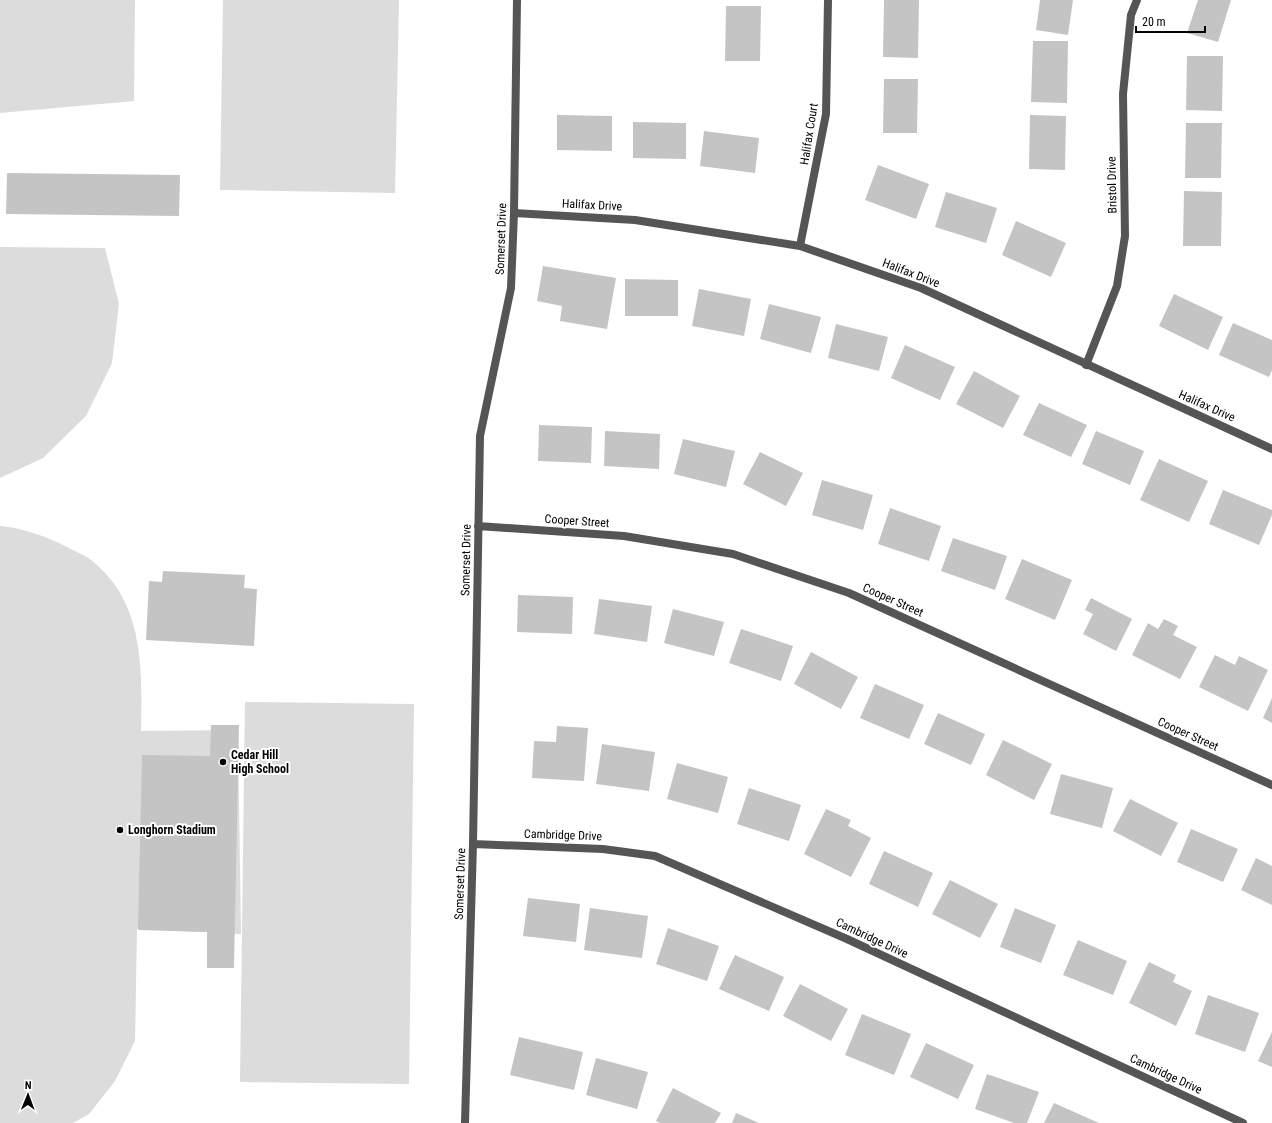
<svg xmlns="http://www.w3.org/2000/svg" width="1272" height="1123" font-family="'Roboto Condensed',sans-serif">
<style>
.green{fill:#dcdcdc}
.building{fill:#c4c4c4}
.lines{fill:none;stroke-linecap:round;stroke-linejoin:round}
.street{stroke:#555;stroke-width:8}
.poi-dot{fill:#000;stroke:#fff;stroke-width:1.5}
.labels{text-anchor:middle;stroke-width:4;stroke-linejoin:round;paint-order:stroke}
.street-label{font-size:12px;fill:#000;stroke:#fff}
.poi-label{font-size:12px;font-weight:bold;fill:#000;stroke:#fff;text-anchor:start}
</style>
<rect width="100%" height="100%" fill="#fff"/>
<path class="green" d="M0,0H135L134,101L0,113Z
M223,0H399L395,193L220,190Z
M0,247L105,248L119,304L112,363L86,416L43,458L0,478Z
M0,526C24,528 48,537 69,548C76,552 85,555 91,560C145,602 142,670 141,731L238,730L241,934L137,929L135,1041L115,1081L89,1114L73,1123H0Z
M245,702L414,704L409,1084L240,1082Z"/>
<path class="building" d="M884,0H919L918,58L883,57Z
M1040,0H1073L1068,35L1036,30Z
M1198,0H1231L1218,42L1187,33Z
M726,6H761L760,61H725Z
M1033,41H1068L1067,103L1031,102Z
M1187,56H1223L1222,111L1186,110Z
M884,79H918L917,133H883Z
M557,115L612,116V151L557,150Z
M1030,115L1066,116L1065,170L1029,169Z
M633,122L686,123V159L633,158Z
M1186,123H1222L1221,178H1185Z
M704,131L759,138L755,173L700,166Z
M878,165L929,184L916,219L865,200Z
M7,173L180,175L179,216L6,214Z
M1184,191L1222,192L1221,246H1183Z
M946,192L997,208L986,243L935,227Z
M1016,221L1066,243L1051,277L1002,255Z
M543,266L616,278L607,329L560,321L562,306L537,301Z
M625,279L678,280V316H625Z
M699,289L751,299L744,336L692,326Z
M1174,294L1223,317L1208,350L1159,326Z
M769,304L821,317L811,353L760,339Z
M1233,323L1272,340V370L1269,377L1219,355Z
M836,324L888,337L879,371L828,358Z
M905,345L955,367L940,400L891,378Z
M974,371L1020,396L1003,428L956,404Z
M1039,403L1087,425L1071,457L1023,435Z
M539,425L592,427L591,463L538,461Z
M605,431L660,434L659,469L604,466Z
M1096,431L1144,451L1130,485L1082,464Z
M683,439L735,451L726,487L674,474Z
M760,452L803,473L786,506L743,484Z
M1159,459L1208,481L1189,522L1140,500Z
M822,480L873,495L863,530L812,515Z
M1223,490L1272,510V515L1259,545L1209,524Z
M890,508L941,526L929,561L878,544Z
M953,538L1007,556L995,590L941,571Z
M1022,559L1072,580L1055,620L1005,599Z
M163,571L245,575L244,588L257,589L254,646L146,640L149,581L162,582Z
M518,595L573,597L572,634L517,632Z
M1091,598L1132,619L1116,651L1083,634L1093,614L1085,610Z
M599,599L652,606L647,642L594,634Z
M673,609L724,622L714,656L664,643Z
M1164,619L1178,626L1173,635L1197,647L1180,679L1132,655L1148,623L1158,629Z
M741,629L793,646L781,681L729,663Z
M811,652L858,677L841,709L794,684Z
M1215,655L1235,665L1239,656L1268,670L1248,711L1199,687Z
M875,684L924,705L909,739L860,718Z
M1272,698V723L1263,718Z
M938,713L985,734L971,765L924,744Z
M211,725H239L234,968H207V932L138,930L142,755L210,756Z
M557,726L588,728L584,781L532,778L534,741L556,742Z
M1003,740L1052,764L1034,800L986,775Z
M602,744L655,752L649,791L596,784Z
M677,763L728,777L718,813L667,799Z
M1061,774L1113,788L1102,828L1050,814Z
M749,788L801,805L789,841L737,824Z
M1130,799L1178,823L1161,856L1113,831Z
M826,809L851,820L848,826L871,838L851,877L804,854Z
M1191,829L1238,849L1223,882L1177,862Z
M884,851L933,873L918,907L869,884Z
M1256,858L1272,866V905L1241,890Z
M950,880L998,904L980,938L932,914Z
M528,898L580,904L576,942L523,936Z
M590,908L648,916L642,958L584,950Z
M1015,908L1056,925L1041,963L1000,947Z
M668,928L719,946L707,981L656,964Z
M1078,940L1127,961L1113,995L1063,975Z
M735,955L784,977L769,1011L719,989Z
M1149,962L1176,975L1173,982L1192,991L1176,1026L1129,1003Z
M800,984L848,1009L831,1041L783,1016Z
M1208,995L1259,1013L1245,1052L1195,1034Z
M862,1014L911,1034L894,1075L845,1055Z
M1272,1032V1067L1258,1061Z
M519,1037L583,1052L574,1090L510,1075Z
M926,1043L974,1065L958,1099L910,1077Z
M596,1058L648,1072L637,1109L586,1095Z
M987,1074L1039,1092L1027,1123H1014L975,1109Z
M673,1088L721,1113L715,1123H660L656,1121Z
M1054,1103L1099,1123H1044Z
M736,1113L759,1123H732Z"/>
<g class="lines">
<path class="street" d="M514,213L635,220L800,246L921,288L1272,449
M800,246L826,114L828,0
M1086,365L1117,286L1125,236L1123,94L1131,15L1137,0
M478,526L624,536L733,554L849,593L1272,785
M473,844L603,849L655,856L847,939L1243,1123
M465,1123L473,844L480,436L511,288L514,213L517,0"/>
</g>
<g class="poi-dot">
<circle cx="223" cy="762" r="4"/>
<circle cx="120" cy="830" r="4"/>
</g>
<g class="labels">
<g class="street-label">
<text transform="translate(809 134) rotate(-81)" y="4">Halifax Court</text>
<text transform="translate(1112 185) rotate(-91)" y="4">Bristol Drive</text>
<text transform="translate(592 205) rotate(3)" y="4">Halifax Drive</text>
<text transform="translate(501 239) rotate(-88)" y="4">Somerset Drive</text>
<text transform="translate(911 273) rotate(21)" y="4">Halifax Drive</text>
<text transform="translate(1207 406) rotate(24)" y="4">Halifax Drive</text>
<text transform="translate(577 521) rotate(4)" y="4">Cooper Street</text>
<text transform="translate(466 560) rotate(-89)" y="4">Somerset Drive</text>
<text transform="translate(893 600) rotate(24)" y="4">Cooper Street</text>
<text transform="translate(1188 734) rotate(24)" y="4">Cooper Street</text>
<text transform="translate(563 835) rotate(2)" y="4">Cambridge Drive</text>
<text transform="translate(460 884) rotate(-88)" y="4">Somerset Drive</text>
<text transform="translate(872 938) rotate(25)" y="4">Cambridge Drive</text>
<text transform="translate(1166 1074) rotate(25)" y="4">Cambridge Drive</text>
</g>
<g class="poi-label">
<text x="231" y="759">Cedar Hill<tspan x="231" dy="14">High School</tspan></text>
<text x="128" y="834">Longhorn Stadium</text>
</g>
</g>
<g transform="translate(28 1095) rotate(1)" stroke="#ffffff" stroke-width="3" paint-order="stroke">
<path d="M0-3L7 15L0 10L-7 15Z" fill="#000000"/>
<text y="-6" font-size="11" font-weight="bold" text-anchor="middle" fill="#000000">N</text>
</g>
<path d="M1136 26v6h69v-6" fill="none" stroke="#000000" stroke-width="2"/>
<text x="1142" y="26" font-size="12" fill="#000000" stroke="#ffffff" stroke-width="3" paint-order="stroke">20 m</text>
</svg>
